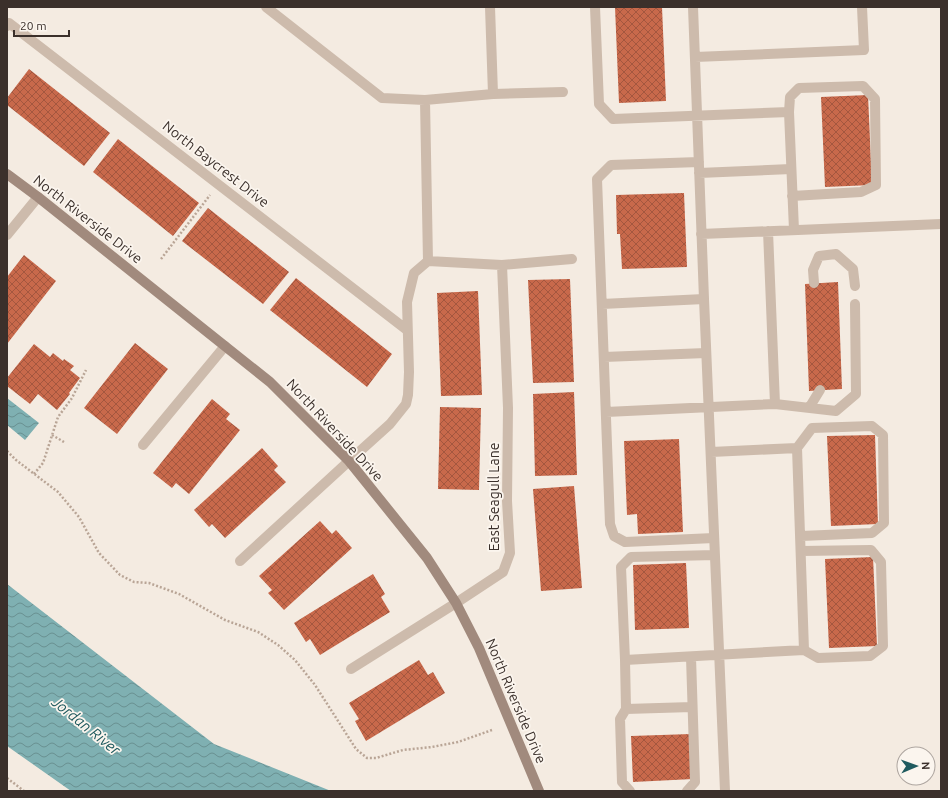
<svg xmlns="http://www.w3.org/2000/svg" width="948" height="798" font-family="Ubuntu,sans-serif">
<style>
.water{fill:url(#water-waves)}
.building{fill:url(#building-cross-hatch)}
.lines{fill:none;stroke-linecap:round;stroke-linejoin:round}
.path{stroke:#b9a596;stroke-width:2.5;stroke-dasharray:2 2;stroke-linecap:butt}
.lane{stroke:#cdbbac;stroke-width:10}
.street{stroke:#cdbbac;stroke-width:10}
.secondary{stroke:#a18a7d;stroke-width:10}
.labels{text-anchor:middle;stroke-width:3.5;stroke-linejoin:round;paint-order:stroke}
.street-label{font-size:14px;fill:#3b302b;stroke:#fbf5ee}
.water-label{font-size:15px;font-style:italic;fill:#1f5a5e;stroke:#fbf5ee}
</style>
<defs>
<pattern id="water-waves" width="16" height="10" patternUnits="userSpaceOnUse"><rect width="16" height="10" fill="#7fb0b2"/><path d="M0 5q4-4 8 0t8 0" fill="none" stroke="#699091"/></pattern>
<pattern id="building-cross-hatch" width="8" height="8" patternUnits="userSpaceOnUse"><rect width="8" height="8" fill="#c8694b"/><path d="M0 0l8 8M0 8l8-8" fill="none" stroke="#a4573f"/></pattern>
</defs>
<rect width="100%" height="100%" fill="#f4ebe1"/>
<path class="water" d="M7,398L39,423L25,440L7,425Z
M7,584L214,744L331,791H71L7,746Z"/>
<path class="building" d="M615,7H662L666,101L619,103Z
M29,69L110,133L84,166L7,105V98Z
M868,95L872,185L825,187L821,97Z
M118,139L199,203L173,236L93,172Z
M684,193L687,267L622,269L620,234H617L616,195Z
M208,208L289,272L263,304L182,241Z
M24,255L56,281L7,344V277Z
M296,278L392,354L367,387L270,310Z
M570,279L574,382L533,383L528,280Z
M838,282L842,389L809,391L805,284Z
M478,291L482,395L441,396L437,293Z
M135,343L168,369L117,434L84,408Z
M34,344L50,357L53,353L63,361L64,359L74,366L70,370L80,378L69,393L70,394L57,410L38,394L30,404L7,386V378Z
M574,392L577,475L535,476L533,394Z
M212,399L230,414L226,419L240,430L189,494L176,483L172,488L153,473Z
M440,407L481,408L479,490L438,489Z
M875,435L878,524L831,526L827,436Z
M679,439L683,532L638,534L637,514L627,515L624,441Z
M262,448L278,466L274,470L286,482L225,538L212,524L209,527L194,510Z
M574,486L582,588L541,591L533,489Z
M320,521L332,534L336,530L352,548L284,610L268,593L272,590L259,576Z
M873,557L877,646L829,648L825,559Z
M686,563L689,628L635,630L633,565Z
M373,574L385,594L381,597L390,612L320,655L310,639L306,642L294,623Z
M419,660L428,675L433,672L445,693L366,741L355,721L359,719L349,703Z
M691,734L693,779L633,782L631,736Z"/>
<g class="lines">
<path class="path" d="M161,259L210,195
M52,435L64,442
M7,451L16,460L58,492L79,517L99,553L120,575L134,582L149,583L179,594L225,620L258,632L278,645L295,660L315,685L356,749L367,758H376L403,750L432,747L458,742L492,730
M34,474L43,463L58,417L72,398L86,370
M7,778L24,791"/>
<path class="lane" d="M595,7L599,104L613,119L789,112L794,230
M693,7L704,299L725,791
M695,57L864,50L862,7
M493,94L563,92
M789,112L790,97L799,88L863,86L875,99L876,185L861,192L792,196
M699,162L611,165L597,179L610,524L614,536L625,542L714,538
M699,173L791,169
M768,231L775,404
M701,234L941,224
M7,235L38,197
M502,265L572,259
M814,283L813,270L819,256L836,254L853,269L855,286
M602,304L704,299
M604,357L706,353
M809,408L820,390
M606,412L775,404L836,411L856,394L855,304
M143,445L225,346
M797,448L812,428L872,426L883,435L884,523L872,533L801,536
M801,551L871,550L881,562L883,646L870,656L818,658L804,650
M240,561L349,461
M625,660L621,567L631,557L715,555
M351,669L456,603
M626,709L692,707
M630,791L622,782L620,719L626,709L625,660C685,657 744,653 804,650L797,448L711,452
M687,791L695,782L691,657"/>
<path class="street" d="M266,7L382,98L425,100L493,94L490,7
M7,26L9,23L407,330
M428,261L502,265L508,408L507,501L510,553L503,572L456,603
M349,461L390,424L406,404L408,395L409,372L407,302L414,273L428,261L425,100"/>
<path class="secondary" d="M7,174L38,197L270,382L349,461L427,558L456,603L479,648L539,791"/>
</g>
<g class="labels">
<g class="street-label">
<text transform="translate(216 164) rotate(38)" y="5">North Baycrest Drive</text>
<text transform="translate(88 219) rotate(38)" y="5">North Riverside Drive</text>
<text transform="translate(335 430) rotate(47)" y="5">North Riverside Drive</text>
<text transform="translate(494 497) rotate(-90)" y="5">East Seagull Lane</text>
<text transform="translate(516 701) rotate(67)" y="5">North Riverside Drive</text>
</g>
<g class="water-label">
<text transform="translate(86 726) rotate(39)" y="5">Jordan River</text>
</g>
</g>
<rect width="948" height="798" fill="none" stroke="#3b302b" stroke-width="16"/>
<g transform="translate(916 766) rotate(88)"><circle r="19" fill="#fbf5ee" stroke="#aea6a0"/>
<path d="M0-3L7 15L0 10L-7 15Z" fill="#1f5a5e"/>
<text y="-6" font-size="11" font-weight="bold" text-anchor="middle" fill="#3b302b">N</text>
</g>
<path d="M14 30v6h55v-6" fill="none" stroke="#3b302b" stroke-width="2"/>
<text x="20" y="30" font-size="12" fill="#3b302b" stroke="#fbf5ee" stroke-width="3" paint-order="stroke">20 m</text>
</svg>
